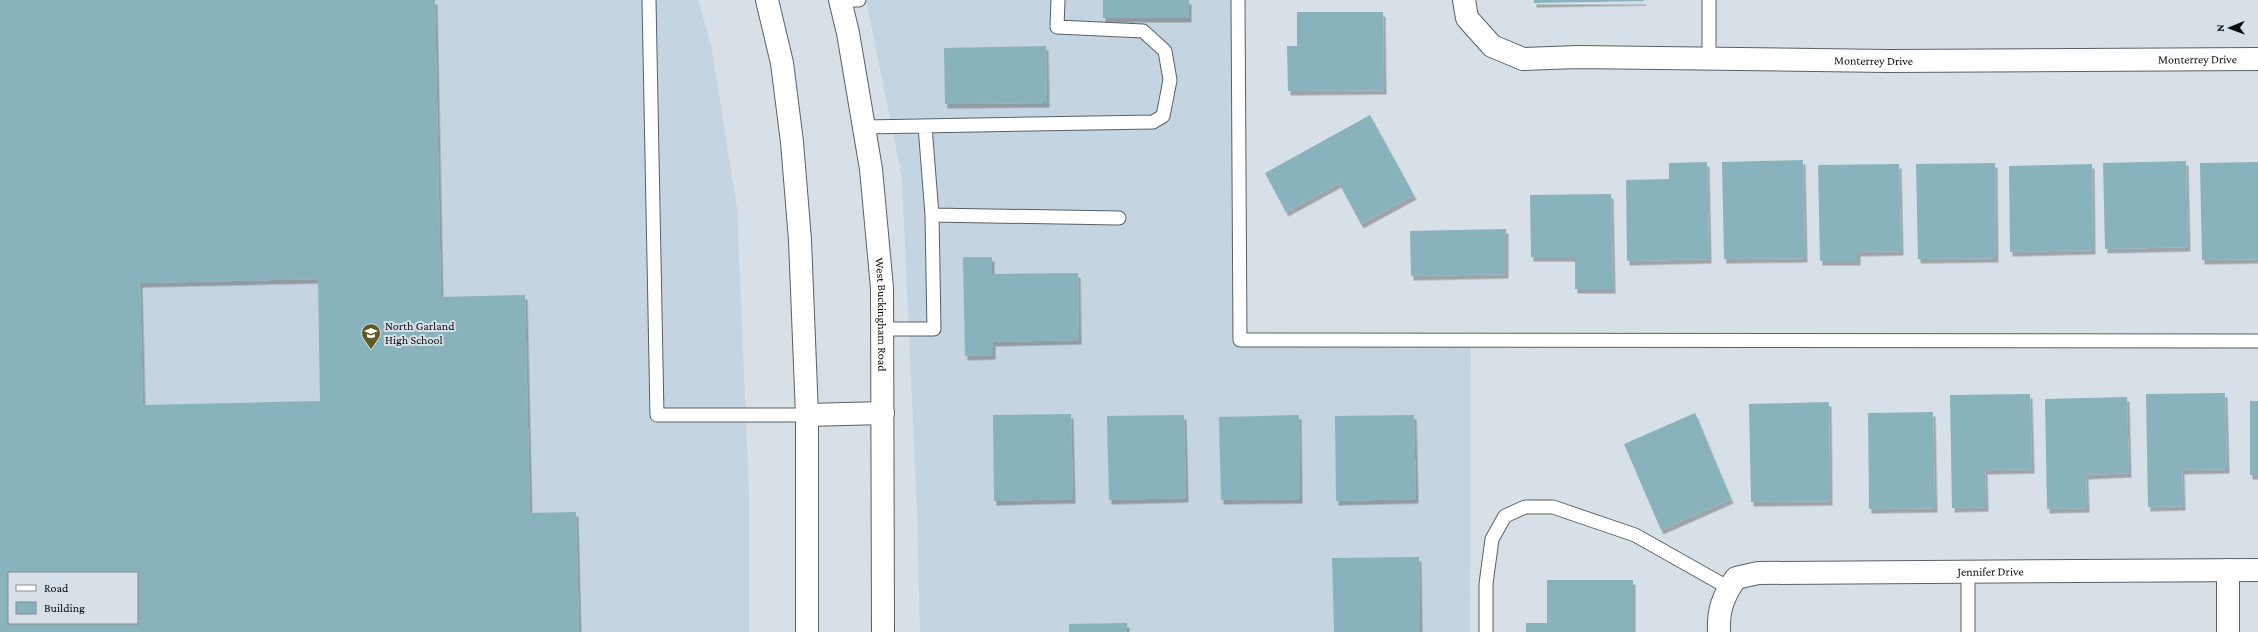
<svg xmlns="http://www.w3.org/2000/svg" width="2258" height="632" font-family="'Crimson Pro',serif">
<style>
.built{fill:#c4d4e0;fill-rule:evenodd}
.building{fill:#88b3bd;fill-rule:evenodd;filter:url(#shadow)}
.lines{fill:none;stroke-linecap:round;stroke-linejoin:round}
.lane-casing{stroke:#596167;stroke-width:15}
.street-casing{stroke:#596167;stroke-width:24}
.secondary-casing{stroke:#596167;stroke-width:24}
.lane{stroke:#fff;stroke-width:13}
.street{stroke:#fff;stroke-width:22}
.secondary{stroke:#fff;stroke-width:22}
.labels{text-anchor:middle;stroke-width:4;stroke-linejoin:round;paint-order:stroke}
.street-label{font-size:12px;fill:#0a0d0f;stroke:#d7e0e7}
.poi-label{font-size:12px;fill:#0a0d0f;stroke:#d7e0e7;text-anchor:start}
</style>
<defs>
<filter id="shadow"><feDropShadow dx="2.5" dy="4.5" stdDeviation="0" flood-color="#0004"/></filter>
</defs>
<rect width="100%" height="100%" fill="#d7e0e7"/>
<path class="built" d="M0,0H698L711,44L737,208L749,492V632H0ZM9,573H137V623H9Z
M866,0H1238L1240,340H1471L1470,632H920L917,509L902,178Z"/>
<path class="building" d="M0,0H435L441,297L525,295L530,513L576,512L579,632H0ZM318,279L320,401L143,405L140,283ZM9,573H137V623H9Z
M1103,0H1189V18H1103Z
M1534,0H1644V1L1534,3Z
M1297,12H1383L1384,90L1288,91L1287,46H1297Z
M1046,46L1047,103L945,104L944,48Z
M1370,115L1414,195L1361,224L1339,183L1286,212L1265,173Z
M1803,160L1805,258L1724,259L1722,162Z
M2186,161L2188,247L2105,249L2103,163Z
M1707,162L1709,259L1627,261L1626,180L1669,179V163Z
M2258,162V259L2202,260L2200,163Z
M1995,163L1996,258L1918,259L1916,164Z
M1899,164L1901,251L1858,252V261H1820L1818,165Z
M2092,164L2093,250L2010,252L2009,166Z
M1611,194L1613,289H1575V257H1531L1530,195Z
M1506,229V274L1411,276L1410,231Z
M963,257H992V274L1078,273L1079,340L993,342V355L965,356Z
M2225,393L2227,469L2182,470L2183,506L2148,507L2146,394Z
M2030,394L2032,469L1985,470L1986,507L1952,508L1950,395Z
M2127,397L2129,473L2086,475L2087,508L2047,509L2045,399Z
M2250,401H2258V475H2250Z
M1829,402L1830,501L1751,502L1749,404Z
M1933,412L1935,508L1869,509L1868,413Z
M1695,413L1731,499L1661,530L1624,444Z
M1071,414L1073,499L994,501L993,415Z
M1184,415L1186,498L1109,500L1107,416Z
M1299,415L1300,499L1221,500L1219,417Z
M1414,415L1416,499L1336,501L1335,416Z
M1419,557L1420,632H1334L1332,558Z
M1547,580H1633V632H1526V623H1547Z
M1127,623V632H1069V624Z"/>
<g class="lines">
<g class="lane-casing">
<path id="lane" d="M649,0L657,415H807
M840,0H859
M1238,0L1240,340L2258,341
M1709,0V59
M925,126L932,215
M864,127L1153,122L1163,116L1170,80L1165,51L1143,31L1057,27L1058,0
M882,329H934L932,215L1119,218
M1486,632V584L1492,539L1505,516L1525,507H1553L1635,535L1729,588
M1968,632V572"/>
</g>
<g class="street-casing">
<g id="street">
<path id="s1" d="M1464,0L1467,18L1492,46L1523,59L1577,57L1888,61L2258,59"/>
<path d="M2228,570V632"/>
<path id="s2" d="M1719,632C1718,610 1723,596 1736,578L1758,573L2258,570"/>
</g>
</g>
<g class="secondary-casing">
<g id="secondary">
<path d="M767,0L782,63L792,142L800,240L807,415V632"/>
<path id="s3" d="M840,0L848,33L871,169L882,288L883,632"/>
<path d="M807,415L883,413"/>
</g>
</g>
<use href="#lane" class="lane"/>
<use href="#street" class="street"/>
<use href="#secondary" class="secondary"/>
</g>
<defs>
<g id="school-pin" transform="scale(1)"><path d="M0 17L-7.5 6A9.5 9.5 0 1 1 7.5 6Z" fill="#5e5925" stroke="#d7e0e7"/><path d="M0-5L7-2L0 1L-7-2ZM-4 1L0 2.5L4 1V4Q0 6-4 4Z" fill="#fff"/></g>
</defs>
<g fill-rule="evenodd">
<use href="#school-pin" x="371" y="333"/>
</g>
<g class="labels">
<g class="street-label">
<text dy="4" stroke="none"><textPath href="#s1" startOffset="764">Monterrey Drive</textPath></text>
<text dy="4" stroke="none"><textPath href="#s1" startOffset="440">Monterrey Drive</textPath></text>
<text dy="4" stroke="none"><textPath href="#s3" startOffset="318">West Buckingham Road</textPath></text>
<text dy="4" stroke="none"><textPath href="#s2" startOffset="313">Jennifer Drive</textPath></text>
</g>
<g class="poi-label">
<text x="385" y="330">North Garland<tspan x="385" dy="14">High School</tspan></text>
</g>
</g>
<rect x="8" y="572" width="130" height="52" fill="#d7e0e7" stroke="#858c91"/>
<rect x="16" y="585" width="20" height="6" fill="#ffffff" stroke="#858c91"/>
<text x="44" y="592" font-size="12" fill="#0a0d0f">Road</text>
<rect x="16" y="602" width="20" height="12" fill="#88b3bd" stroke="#858c91"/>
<text x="44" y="612" font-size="12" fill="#0a0d0f">Building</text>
<g transform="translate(2230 28) rotate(269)" stroke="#d7e0e7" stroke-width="3" paint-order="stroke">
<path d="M0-3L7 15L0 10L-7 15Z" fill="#0a0d0f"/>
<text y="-6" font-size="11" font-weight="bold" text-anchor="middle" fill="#0a0d0f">N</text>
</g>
</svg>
